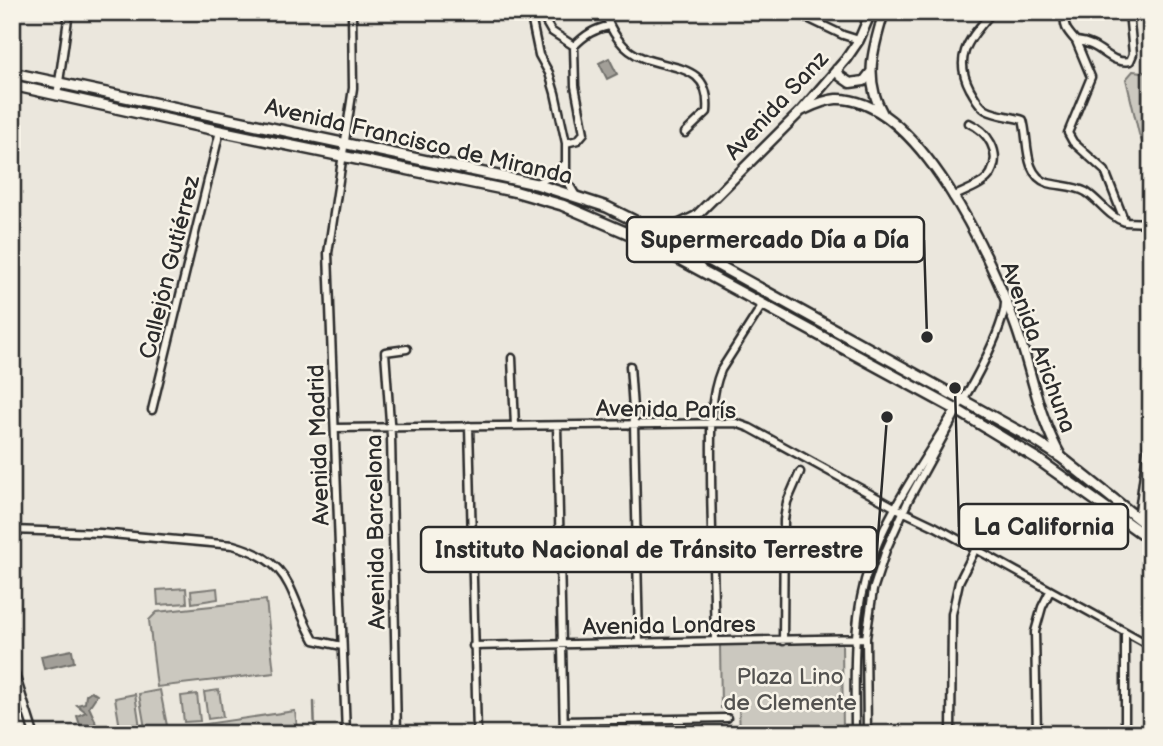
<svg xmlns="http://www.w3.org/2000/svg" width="1163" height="746" font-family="'Balsamiq Sans',sans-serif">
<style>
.green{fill:#cbc8bf;stroke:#7b7a75;stroke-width:2}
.water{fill:#a29f98;stroke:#72716c;stroke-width:2}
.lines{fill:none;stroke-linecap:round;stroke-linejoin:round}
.stream{stroke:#72716c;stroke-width:2.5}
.minor-casing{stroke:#2b2b2b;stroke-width:11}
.tertiary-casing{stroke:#2b2b2b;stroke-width:13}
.secondary-casing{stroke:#2b2b2b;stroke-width:14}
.minor{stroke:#f7f3e8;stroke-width:6}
.tertiary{stroke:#f7f3e8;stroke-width:8}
.secondary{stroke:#f7f3e8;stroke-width:9}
.labels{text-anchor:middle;stroke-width:5;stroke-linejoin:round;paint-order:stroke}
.street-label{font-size:23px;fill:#2b2b2b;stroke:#f7f3e8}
.park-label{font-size:23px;fill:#535250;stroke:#f7f3e8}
.leader{fill:none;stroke:#2b2b2b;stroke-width:2.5}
.callout-dot{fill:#2b2b2b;stroke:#f7f3e8;stroke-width:2.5}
.callout{fill:#f7f3e8;stroke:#2b2b2b;stroke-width:2.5}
.callout-label{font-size:24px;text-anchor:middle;font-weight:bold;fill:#2b2b2b}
</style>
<rect width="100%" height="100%" fill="#ebe7dd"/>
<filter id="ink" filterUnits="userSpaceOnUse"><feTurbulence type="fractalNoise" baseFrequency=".0143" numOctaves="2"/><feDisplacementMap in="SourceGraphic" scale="14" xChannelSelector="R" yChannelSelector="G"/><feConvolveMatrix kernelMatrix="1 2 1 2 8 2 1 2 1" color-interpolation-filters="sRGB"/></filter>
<g filter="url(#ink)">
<path class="green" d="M1133,71L1151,73V166L1139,134L1126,79Z
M186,588L187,603L158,605L157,590Z
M217,588L218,599L192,603L191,591Z
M266,600L274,673L157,687L149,620L157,612Z
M842,642L843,734H740L739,708H721L720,645Z
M160,690L168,731L146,734L139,694Z
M219,690L223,717L208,719L204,692Z
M135,694L141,734H121L115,698Z
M197,694L200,721L184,722L181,696Z
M295,711L298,734H185V727Z"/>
<path class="water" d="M609,58L617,74L607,79L599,63Z
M72,650L74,662L44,669L41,656Z
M91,691L97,695L89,707L95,720L97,734H83L77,716L86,712L77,705L85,703L86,695Z"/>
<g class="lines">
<path class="stream" d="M314,702L315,734"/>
<g class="minor-casing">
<path id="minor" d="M530,12L539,55L549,73L555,93L566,143V179L576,196
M540,12L551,31L574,46L575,86L584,133L578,140L566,143
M605,12C610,31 623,51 643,58C674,70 711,64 707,112L685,133
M795,12L843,35L859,40
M992,12C971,38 952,55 970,89C975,97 978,105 986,110C997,116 1011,116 1023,120C1029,140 1023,175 1048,183C1060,186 1075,186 1086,192C1100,201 1109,217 1125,222
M1066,12C1062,26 1067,31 1076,41
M1129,12L1133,54L1130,61C1109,65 1102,43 1076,41L1091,77L1068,133L1073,142L1105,171L1125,222L1151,223
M574,46C585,35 594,29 609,26
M57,96L69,12
M536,183L550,177L566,163
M953,197C964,191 985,185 991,173C1002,152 987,131 969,123
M512,358L515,426
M630,366L634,423L639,642
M152,410L220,131
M469,426L477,734
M557,426L564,734
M336,428L736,423L750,428L896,508L936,527L1151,646
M1138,519L1151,421
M12,530L100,533L233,545C296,563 287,593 314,640L342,646
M1125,632V734
M715,641C714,583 711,525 711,467C711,435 709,399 721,370L763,304
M783,641L784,520L787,502L800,472
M473,646L866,638
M12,665L34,734
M12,708L24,704
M564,721L727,718
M346,734L328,253L353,88L352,12
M397,734L391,436L385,352L407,349
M855,734C855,677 851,618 870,564C887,512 922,464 950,418C967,398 1004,329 1005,303
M867,734L866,638L873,590L886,550L909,499L955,415
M951,734L952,614L959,582L975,550
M1037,734L1035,632L1042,607L1050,591"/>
</g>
<g class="tertiary-casing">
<path id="tertiary" d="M837,69L840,76L850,83L864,81L871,72
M801,111C812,106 823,100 836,99C918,96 993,262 1016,327C1032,372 1038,417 1062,458
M883,114C863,80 873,48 884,12
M696,216C691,234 687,255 701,269
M654,231H665L696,216L801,111L846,59L859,40L871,12"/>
</g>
<g class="secondary-casing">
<path id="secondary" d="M12,73L536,184L607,207L667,237L1033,439L1062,458L1151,529
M12,85L220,131L517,192L562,205L646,241L957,410L1036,458L1151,540"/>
</g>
<use href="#minor" class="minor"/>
<use href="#tertiary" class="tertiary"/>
<use href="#secondary" class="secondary"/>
</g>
</g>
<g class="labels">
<g class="street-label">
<text transform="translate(776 105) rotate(-47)" y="8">Avenida Sanz</text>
<text transform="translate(419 141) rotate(13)" y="8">Avenida Francisco de Miranda</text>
<text transform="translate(169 267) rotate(-76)" y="8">Callejón Gutiérrez</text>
<text transform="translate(1039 347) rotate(70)" y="8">Avenida Arichuna</text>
<text transform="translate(666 409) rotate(1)" y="8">Avenida París</text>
<text transform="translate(318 445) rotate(-92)" y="8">Avenida Madrid</text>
<text transform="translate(375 532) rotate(-91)" y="8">Avenida Barcelona</text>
<text transform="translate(669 625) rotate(-1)" y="8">Avenida Londres</text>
</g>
<g class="park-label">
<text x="790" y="684">Plaza Lino<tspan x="790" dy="26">de Clemente</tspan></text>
</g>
</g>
<path class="leader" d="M927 337L924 240M955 388L959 527M887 417L877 549"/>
<g class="callout-dot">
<circle cx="927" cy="337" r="7"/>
<circle cx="955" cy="388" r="7"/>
<circle cx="887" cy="417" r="7"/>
</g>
<g class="callout">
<rect x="627" y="217" width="297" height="45" rx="7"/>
<rect x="959" y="504" width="169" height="45" rx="7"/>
<rect x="421" y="527" width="456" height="45" rx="7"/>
</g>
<g class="callout-label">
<text x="775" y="248">Supermercado Día a Día</text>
<text x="1044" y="535">La California</text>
<text x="649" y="558">Instituto Nacional de Tránsito Terrestre</text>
</g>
<rect width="1163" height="746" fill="none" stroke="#f7f3e8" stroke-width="42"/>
<rect x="21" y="21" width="1121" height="704" fill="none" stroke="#2b2b2b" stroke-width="2.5" filter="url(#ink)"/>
</svg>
